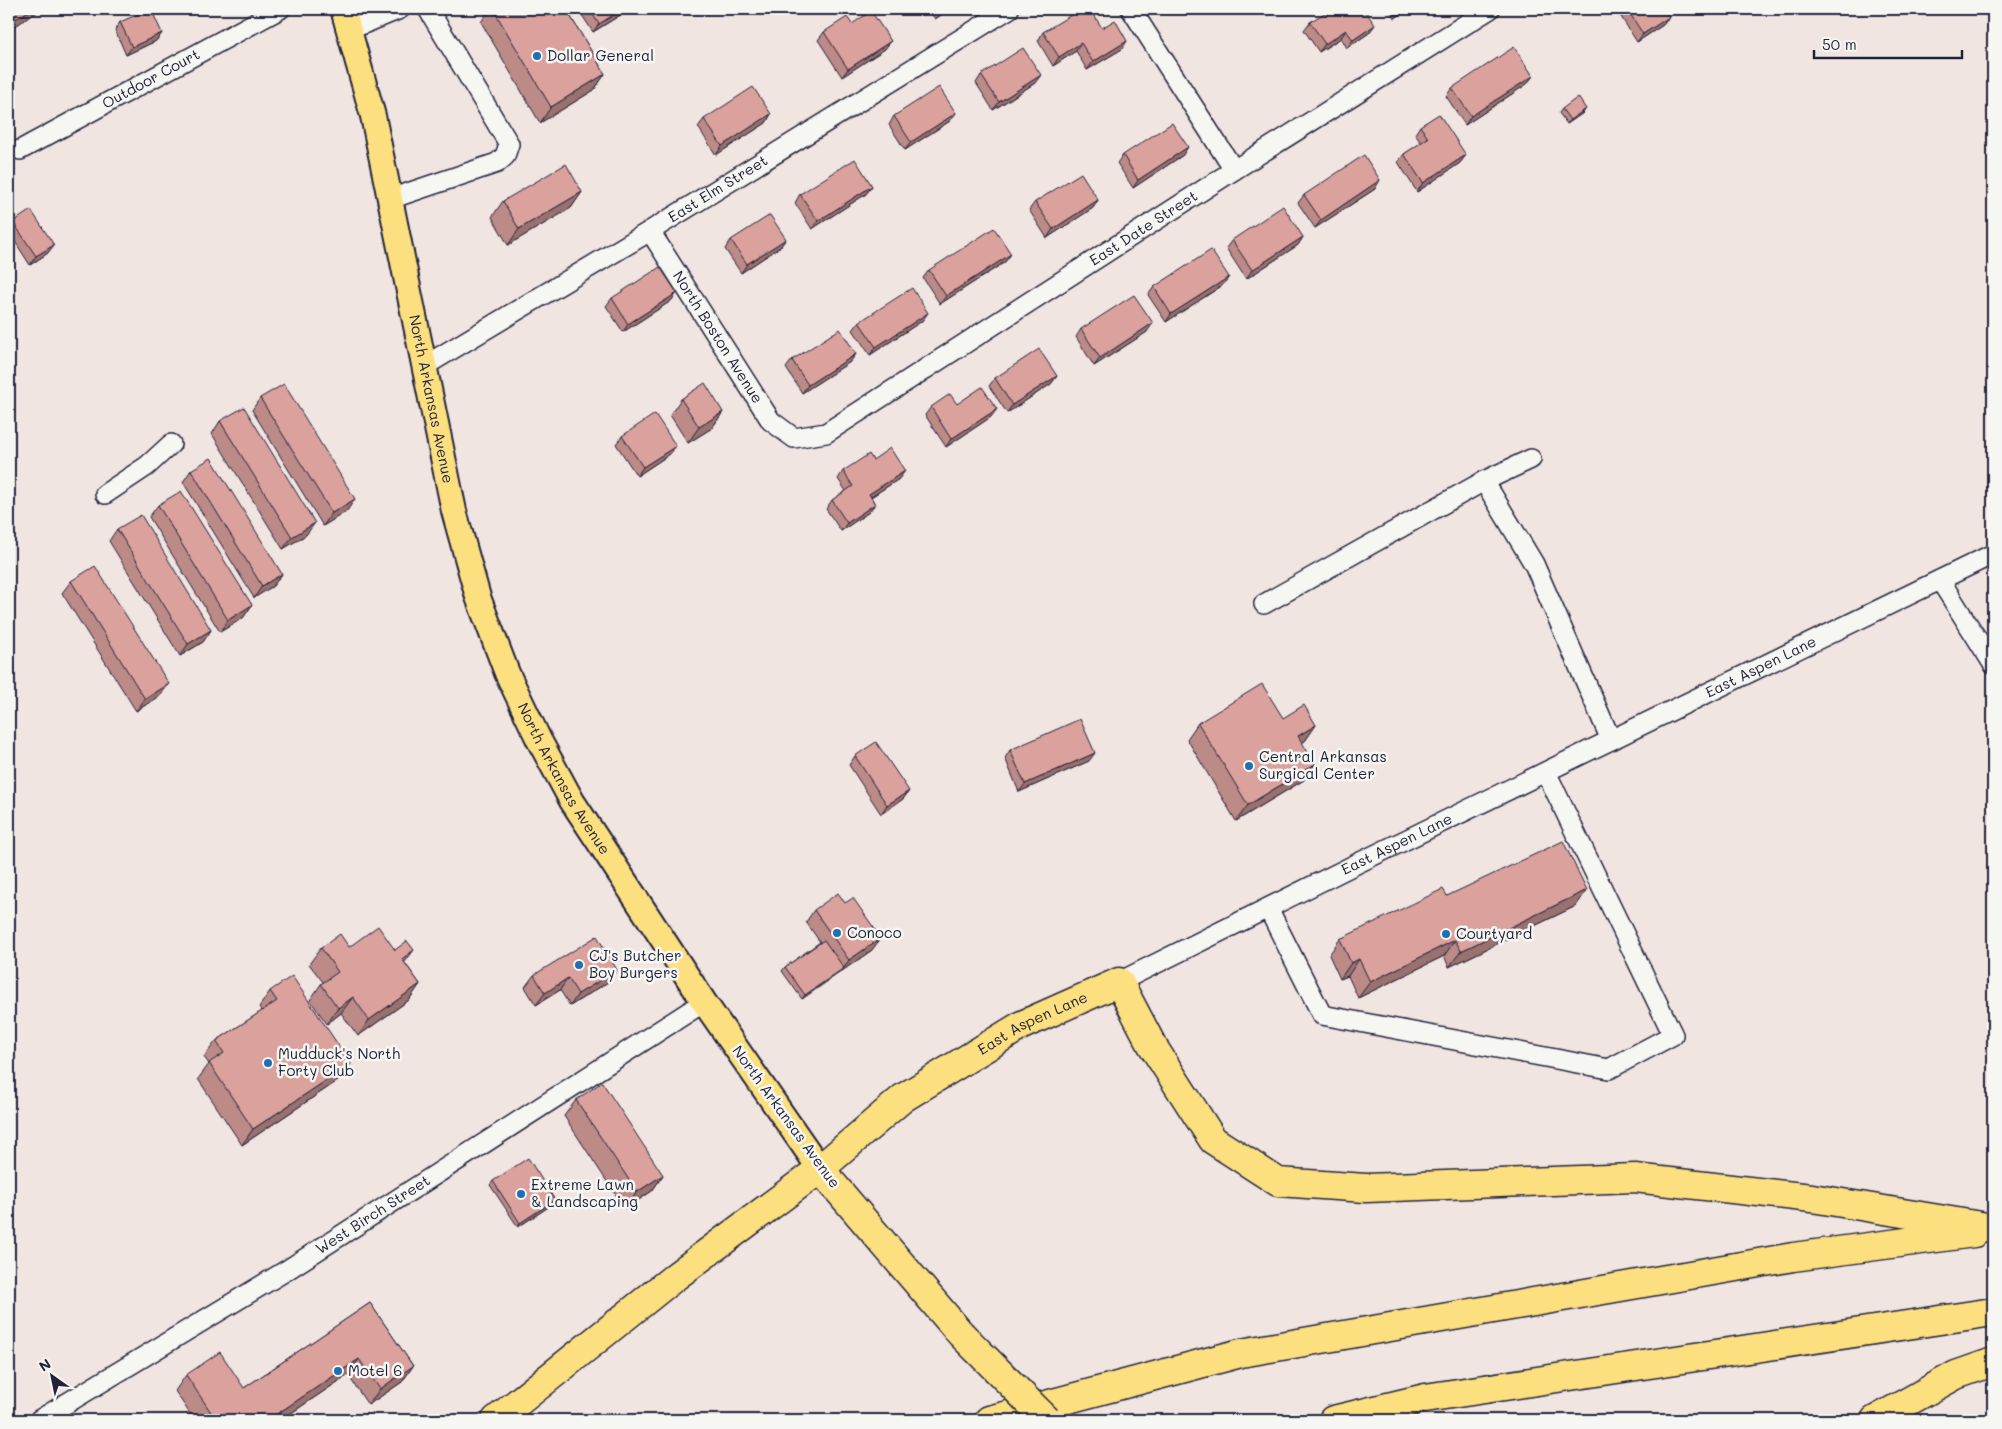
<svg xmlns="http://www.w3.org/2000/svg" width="2002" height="1429" font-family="Mali,sans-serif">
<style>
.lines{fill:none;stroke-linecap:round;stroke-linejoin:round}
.minor-casing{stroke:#22223b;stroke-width:22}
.major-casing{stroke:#22223b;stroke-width:28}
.highway-casing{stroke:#22223b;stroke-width:31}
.minor{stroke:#f6f6f2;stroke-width:19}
.major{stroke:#fce080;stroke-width:24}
.highway{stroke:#fce080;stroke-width:28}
.highway-bridge-casing{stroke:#22223b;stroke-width:31;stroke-linecap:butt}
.highway-bridge{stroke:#fce080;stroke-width:28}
.wall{fill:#bc8a87;stroke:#22223b}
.shaded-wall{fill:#99716e;stroke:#22223b}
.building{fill:#dba19d;stroke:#22223b}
.poi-dot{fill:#1f6fb2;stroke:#f6f6f2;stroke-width:2}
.labels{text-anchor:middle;stroke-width:5;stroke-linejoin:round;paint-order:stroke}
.poi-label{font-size:15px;fill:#22223b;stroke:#f6f6f2;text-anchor:start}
.street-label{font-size:15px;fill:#22223b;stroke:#f6f6f2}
</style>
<rect width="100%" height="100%" fill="#f1e5e1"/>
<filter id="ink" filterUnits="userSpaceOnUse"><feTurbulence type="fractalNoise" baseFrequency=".02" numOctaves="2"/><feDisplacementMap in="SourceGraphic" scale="10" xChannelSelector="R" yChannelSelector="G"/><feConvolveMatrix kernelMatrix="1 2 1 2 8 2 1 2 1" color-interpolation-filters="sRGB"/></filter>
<g filter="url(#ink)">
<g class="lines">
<g class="minor-casing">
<g id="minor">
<path d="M1131,9L1234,170"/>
<path d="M351,29L400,9"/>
<path id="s1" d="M20,150L280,9"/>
<path d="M390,199L497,163L505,156L509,144L428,9"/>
<path id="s2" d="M650,231L771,421L794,438L826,433L1234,170L1490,9"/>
<path id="s3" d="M426,365L650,231L1009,9"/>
<path d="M1484,481L1534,564L1611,740"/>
<path d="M105,494L147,466L171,444"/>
<path d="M1940,580L1993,664"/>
<path d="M1264,604L1484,481L1531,459"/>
<path d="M1268,908L1322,1015L1609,1069L1673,1035L1546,772"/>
<path id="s4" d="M1119,982L1350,867L1993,554"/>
<path id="s5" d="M39,1420L287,1270L704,1002"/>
</g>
</g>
<g class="major-casing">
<g id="major">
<path id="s6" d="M343,9L373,116L454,511L478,597L507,673L539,740L572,801L704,1002L820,1169"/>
</g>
</g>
<g class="highway-casing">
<g id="highway">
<path d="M820,1169L961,1334"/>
<path id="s7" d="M496,1420L676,1276L820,1169L903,1098L1022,1025L1119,982L1152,1045L1213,1140L1278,1182L1366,1188L1635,1178L1812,1198L1993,1228"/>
<path d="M989,1420L1241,1353L1793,1257L1974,1233"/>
<path d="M1333,1420L1425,1398L1993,1312"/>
<path d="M1875,1420L1956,1375L1993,1362"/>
</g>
</g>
<use href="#minor" class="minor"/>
<use href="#major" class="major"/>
<use href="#highway" class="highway"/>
<g class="highway-bridge-casing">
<path id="highway-bridge" d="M961,1334L1047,1420"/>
</g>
<use href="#highway-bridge" class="highway-bridge"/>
</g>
<path class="wall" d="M490,9H566L605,74L594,90L540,123L481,22Z
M578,9H630L593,32Z
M928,9H950L935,19Z
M1389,9H1410L1395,18Z
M1616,9H1664L1669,17L1663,25L1637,42Z
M1986,9H1993V20Z
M120,22L162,33L156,41L126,55L115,30Z
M1310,22L1369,33L1347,48L1341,38L1319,52L1304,30Z
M852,24L885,49L842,77L818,40L824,32Z
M1102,28L1122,49L1087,70L1076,51L1053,66L1038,41L1043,32Z
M981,75L1035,83L993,110L976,83Z
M1527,84L1465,125L1446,96L1452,88Z
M1562,109L1583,113L1567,124L1559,113Z
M771,114L766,123L716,155L698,127L704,119Z
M894,116L950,121L905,150L889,125Z
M1420,126L1466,155L1460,163L1417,192L1398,162L1404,154L1421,143L1415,134Z
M1123,155H1183L1133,188L1117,163Z
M872,186L866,194L812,229L795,203L800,194Z
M1375,189L1315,228L1298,203L1304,195Z
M582,192L571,208L508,245L492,217L503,201Z
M1098,200L1093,208L1047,238L1029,210L1035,202Z
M13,222L48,253L30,265L9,232V229Z
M1303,237L1298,245L1246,279L1226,248L1232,240Z
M786,239L780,247L741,273L725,249L731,240Z
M1011,254L1005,262L940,304L923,278L929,270Z
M1223,285L1166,322L1148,295L1154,287Z
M677,293L671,301L623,332L606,306L612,298Z
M922,321L870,355L853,330L859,322Z
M1081,329L1147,332L1094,366L1076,337Z
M856,354L850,362L802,393L786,368L792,360Z
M1057,376L1051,384L1007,413L989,386L995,378Z
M260,398L347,511L323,526L252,410Z
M681,399L723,412L712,428L688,443L670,415Z
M957,404L991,417L946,447L925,415L931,407Z
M220,421L306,535L283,549L212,434Z
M622,436L670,454L637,476L616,444Z
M873,460L899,479L871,497L875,504L869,512L841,531L826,509L832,500L846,491L838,479L843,471Z
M191,470L282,574L273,586L254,598L183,482Z
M158,505L252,605L243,618L220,632L149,517Z
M117,529L211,630L203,642L180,656L109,541Z
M71,581L160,696L136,711L62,593Z
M1283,718L1316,725L1305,741L1302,743L1315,764L1304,780L1236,821L1187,739L1198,723Z
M1010,750L1089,761L1019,792L1005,758Z
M855,756L909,791L903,799L881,814L849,765Z
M1587,890L1576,906L1449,967L1444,956L1358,998L1348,976L1340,979L1329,955L1340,939L1447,896Z
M814,910L872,950L802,999L782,971L785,967L820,942L806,922Z
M349,947L405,963L420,984L409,1000L358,1036L341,1013L327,1024L310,1000L321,984L323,982L309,964L321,948Z
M534,975L608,982L570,1006L560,990L536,1005L525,987Z
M270,991L351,1064L339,1080L242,1145L198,1079L209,1064L204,1057L216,1041L262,1011L259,1007Z
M576,1100L663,1175L652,1191L625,1209L564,1116Z
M493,1181L553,1204L518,1227L490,1185Z
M370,1303L413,1366L402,1382L368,1405L348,1375L281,1420H194L175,1391L186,1375L244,1388Z"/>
<path class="shaded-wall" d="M32,9H42L9,30V23Z
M623,9H630L593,32L599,24Z
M943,9H950L935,19L940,11Z
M1403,9H1410L1395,18L1401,10Z
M1669,17L1663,25L1637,42L1643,34Z
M1375,25L1369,33L1347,48L1353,40Z
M1346,30L1341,38L1319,52L1325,44Z
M162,33L156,41L126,55L132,47Z
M891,41L885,49L842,77L848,69Z
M1127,41L1122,49L1087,70L1093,62Z
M1081,43L1076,51L1053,66L1059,57Z
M605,74L594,90L540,123L551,107Z
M1041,75L1035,83L993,110L999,102Z
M1533,76L1527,84L1465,125L1471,116Z
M1586,109L1583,113L1567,124L1570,120Z
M956,113L950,121L905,150L911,142Z
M771,114L766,123L716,155L722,146Z
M1188,147L1183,155L1133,188L1138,180Z
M1466,155L1460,163L1417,192L1423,183Z
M1380,180L1375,189L1315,228L1321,220Z
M872,186L866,194L812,229L818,221Z
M582,192L571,208L508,245L519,229Z
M1098,200L1093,208L1047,238L1053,229Z
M1303,237L1298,245L1246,279L1252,270Z
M786,239L780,247L741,273L747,264Z
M54,245L48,253L30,265L36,256Z
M1011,254L1005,262L940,304L946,296Z
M1229,277L1223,285L1166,322L1171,314Z
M677,293L671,301L623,332L628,324Z
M928,313L922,321L870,355L876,347Z
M1153,323L1147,332L1094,366L1100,358Z
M856,354L850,362L802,393L808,385Z
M1057,376L1051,384L1007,413L1012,405Z
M997,409L991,417L946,447L951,439Z
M723,412L712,428L688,443L699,427Z
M676,446L670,454L637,476L643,467Z
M905,471L899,479L863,502L869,494Z
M355,499L347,511L323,526L332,513Z
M875,504L869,512L841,531L847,523Z
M315,523L306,535L283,549L292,537Z
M282,574L273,586L254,598L262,586Z
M252,605L243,618L220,632L228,620Z
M211,630L203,642L180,656L188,644Z
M169,684L160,696L136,711L145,699Z
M1316,725L1305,741L1286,752L1298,736Z
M1095,753L1089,761L1019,792L1025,784Z
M1315,764L1304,780L1236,821L1248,805Z
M909,791L903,799L881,814L887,805Z
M1587,890L1576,906L1449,967L1461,951Z
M881,938L872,950L802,999L805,995L844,968L849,960Z
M1455,940L1444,956L1358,998L1370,982Z
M414,950L402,966V959Z
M1359,959L1348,976L1340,979L1351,963Z
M617,970L608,982L570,1006L578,994Z
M568,978L560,990L536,1005L545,993Z
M420,984L409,1000L358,1036L369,1020Z
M353,997L341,1013L327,1024L338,1008Z
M351,1064L339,1080L242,1145L253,1129Z
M663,1175L652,1191L625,1209L637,1192Z
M555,1200L553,1204L518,1227L520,1223Z
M359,1359L348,1375L281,1420H268Z
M413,1366L402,1382L368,1405L380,1389Z"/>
<path class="building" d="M9,9H32L9,23Z
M150,9H151L162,33L132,47L120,22Z
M493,9H566L605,74L551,107Z
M589,9H623L599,24Z
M1081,9H1090L1102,28L1115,20L1127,41L1093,62L1081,43L1059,57L1043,32Z
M1331,9H1364L1375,25L1353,40L1346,30L1325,44L1310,22Z
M1627,9H1664L1669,17L1643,34Z
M871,11L891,41L848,69L824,32L847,17L852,24Z
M1514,47L1533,76L1471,116L1452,88Z
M1023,48L1041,75L999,102L981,75Z
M753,87L771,114L722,146L704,119Z
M939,87L956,113L911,142L894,116Z
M1578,97L1586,109L1570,120L1562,109Z
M1439,114L1466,155L1423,183L1404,154L1428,138L1420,126Z
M1172,123L1188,147L1138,180L1123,155Z
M1364,155L1380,180L1321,220L1304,195Z
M855,159L872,186L818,221L800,194Z
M566,164L582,192L519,229L503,201Z
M1081,173L1098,200L1053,229L1035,202Z
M1283,206L1303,237L1252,270L1232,240Z
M31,210L54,245L36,256L13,222Z
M770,215L786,239L747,264L731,240Z
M994,228L1011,254L946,296L929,270Z
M1211,250L1229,277L1171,314L1154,287Z
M660,267L677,293L628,324L612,298Z
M912,288L928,313L876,347L859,322Z
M1134,295L1153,323L1100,358L1081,329Z
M840,329L856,354L808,385L792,360Z
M1039,349L1057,376L1012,405L995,378Z
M705,383L723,412L699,427L681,399Z
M284,384L355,499L332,513L260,398Z
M982,387L997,409L951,439L931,407L950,394L957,404Z
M244,407L315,523L292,537L220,421Z
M655,414L676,446L643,467L622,436Z
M890,448L905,471L869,494L875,504L847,523L832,500L853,486L843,471L869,454L873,460Z
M211,458L282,574L262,586L191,470Z
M181,491L252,605L228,620L158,505Z
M141,515L211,630L188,644L117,529Z
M95,566L169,684L145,699L71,581Z
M1262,684L1283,718L1304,705L1316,725L1298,736L1315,764L1248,805L1198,723Z
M1080,719L1095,753L1025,784L1010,750Z
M876,742L909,791L887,805L855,756Z
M1563,841L1587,890L1461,951L1455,940L1370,982L1359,959L1351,963L1340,939L1443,889L1447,896Z
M838,893L845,903L853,898L881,938L849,960L814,910Z
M378,926L395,950L407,941L414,950L402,959L420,984L369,1020L353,997L338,1008L321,984L338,972L321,948L340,934L349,947Z
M597,936L617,970L578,994L568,978L545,993L534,975Z
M824,940L844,968L805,995L785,967Z
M292,976L351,1064L253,1129L209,1063L224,1053L216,1041L277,1001L270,991Z
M602,1082L663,1175L637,1192L576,1100Z
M528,1158L555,1200L520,1223L493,1181Z
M370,1303L413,1366L380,1389L359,1359L268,1420H216L186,1375L220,1352L244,1388Z"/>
</g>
<g class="poi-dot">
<circle cx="537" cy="56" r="5"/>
<circle cx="1249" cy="766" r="5"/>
<circle cx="837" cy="933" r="5"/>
<circle cx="1446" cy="934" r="5"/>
<circle cx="579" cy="965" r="5"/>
<circle cx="268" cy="1063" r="5"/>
<circle cx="521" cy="1194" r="5"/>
<circle cx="338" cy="1371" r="5"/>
</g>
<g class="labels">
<g class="poi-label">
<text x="547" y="61">Dollar General</text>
<text x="1259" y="762">Central Arkansas<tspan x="1259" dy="17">Surgical Center</tspan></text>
<text x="847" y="938">Conoco</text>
<text x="1456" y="939">Courtyard</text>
<text x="589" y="961">CJ's Butcher<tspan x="589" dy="17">Boy Burgers</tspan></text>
<text x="278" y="1059">Mudduck's North<tspan x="278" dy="17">Forty Club</tspan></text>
<text x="531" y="1190">Extreme Lawn<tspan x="531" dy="17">&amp; Landscaping</tspan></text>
<text x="348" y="1376">Motel 6</text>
</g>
<g class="street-label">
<text dy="5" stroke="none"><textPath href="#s1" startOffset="149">Outdoor Court</textPath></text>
<text dy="5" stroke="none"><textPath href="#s3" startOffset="341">East Elm Street</textPath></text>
<text dy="5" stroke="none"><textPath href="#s2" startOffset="664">East Date Street</textPath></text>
<text dy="5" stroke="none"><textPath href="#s2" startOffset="126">North Boston Avenue</textPath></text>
<text dy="5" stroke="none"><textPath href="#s6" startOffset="400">North Arkansas Avenue</textPath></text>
<text dy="5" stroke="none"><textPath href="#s4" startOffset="715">East Aspen Lane</textPath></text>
<text dy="5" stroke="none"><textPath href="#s6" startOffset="805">North Arkansas Avenue</textPath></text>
<text dy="5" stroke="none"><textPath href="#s4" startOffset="310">East Aspen Lane</textPath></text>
<text dy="5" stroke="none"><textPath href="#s7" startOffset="669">East Aspen Lane</textPath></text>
<text transform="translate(786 1117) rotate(54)" y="5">North Arkansas Avenue</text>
<text dy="5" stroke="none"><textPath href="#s5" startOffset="392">West Birch Street</textPath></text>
</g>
</g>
<rect width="2002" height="1429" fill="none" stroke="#f6f6f2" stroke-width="30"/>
<rect x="15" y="15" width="1972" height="1399" fill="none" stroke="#22223b" stroke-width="2" filter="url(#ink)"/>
<g transform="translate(52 1376) rotate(327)" stroke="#f6f6f2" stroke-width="4" paint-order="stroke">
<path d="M0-4L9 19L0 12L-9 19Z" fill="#22223b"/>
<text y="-8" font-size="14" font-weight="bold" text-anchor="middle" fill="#22223b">N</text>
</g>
<path d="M1814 50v8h148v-8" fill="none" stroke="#22223b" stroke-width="2.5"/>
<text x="1822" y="50" font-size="15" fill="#22223b" stroke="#f6f6f2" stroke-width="4" paint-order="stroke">50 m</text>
</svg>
